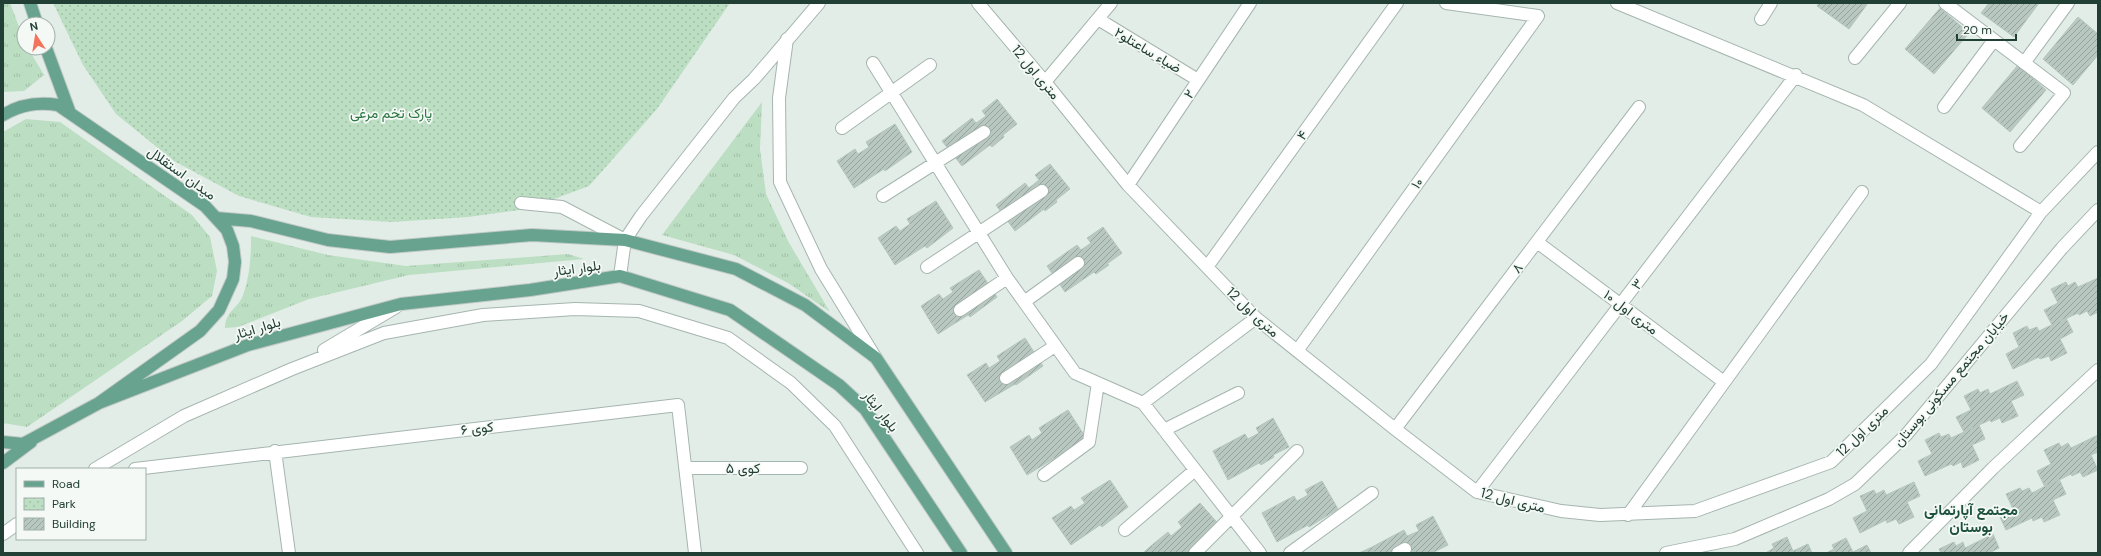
<svg xmlns="http://www.w3.org/2000/svg" width="2101" height="556" font-family="'DM Sans',Vazirmatn,sans-serif">
<style>
.grass{fill:url(#grass-tufts)}
.park{fill:url(#park-dots)}
.building{fill:url(#building-hatch);stroke:#b5c7be}
.lines{fill:none;stroke-linecap:round;stroke-linejoin:round}
.minor-casing{stroke:#a5b5af;stroke-width:14}
.major-casing{stroke:#c1c9c6;stroke-width:14}
.minor{stroke:#fff;stroke-width:12}
.major{stroke:#67a38e;stroke-width:12}
.labels{text-anchor:middle;stroke-width:3.5;stroke-linejoin:round;paint-order:stroke}
.street-label{font-size:14px;fill:#223f35;stroke:#f4f9f6}
.park-label{font-size:14px;fill:#2c7642;stroke:#f4f9f6}
.neighbourhood-label{font-size:15px;font-weight:bold;fill:#1e5140;stroke:#f4f9f6}
</style>
<defs>
<pattern id="grass-tufts" width="24" height="20" patternUnits="userSpaceOnUse"><rect width="24" height="20" fill="#bcdec2"/><path d="M3 7l-1-3M5 7V3M7 7l1-3M15 17l-1-3M17 17v-4M19 17l1-3" fill="none" stroke="#a1c0a7"/></pattern>
<pattern id="park-dots" width="8" height="8" patternUnits="userSpaceOnUse"><rect width="8" height="8" fill="#bcdec2"/><path d="M2 2h.1M6 6h.1" fill="none" stroke="#a1c0a7" stroke-width="1.8" stroke-linecap="round"/></pattern>
<pattern id="building-hatch" width="6" height="6" patternUnits="userSpaceOnUse"><rect width="6" height="6" fill="#b8c8c0"/><path d="M-1 1l2-2M0 6l6-6M5 7l2-2" fill="none" stroke="#95a49d"/></pattern>
</defs>
<rect width="100%" height="100%" fill="#e3ede8"/>
<path class="grass" d="M3,3H10L24,40V48H28L44,75L24,91L3,92Z
M762,102L760,149L766,194L788,241L830,312L788,283L734,255L662,235Z
M26,119L60,122L192,215L210,237L217,271L212,296L182,321L27,427L3,423V132Z
M251,236L328,255L406,266L568,254L584,259L409,275L309,299L238,327L225,328C225,311 238,309 243,295C250,276 251,256 251,236Z"/>
<path class="park" d="M53,3H730L657,109L589,186L527,209L468,217L392,222L311,217L239,196L174,161L116,114L83,65Z"/>
<path class="building" d="M1819,3H1868L1849,29L1817,6Z
M1989,3H2039L2014,37L1981,13Z
M1940,8L1969,33L1934,74L1905,49Z
M2078,17L2098,34V55L2073,85L2043,59Z
M2018,65L2046,90L2010,132L1982,108Z
M997,99L1017,124L1003,135L1004,137L992,147L990,145L962,166L942,141L972,118L976,123L986,116L982,111Z
M895,124L912,152L885,171L884,169L854,188L837,161L855,149L858,154L869,147L866,142Z
M1050,164L1070,189L1056,200L1057,202L1045,211L1044,209L1015,231L996,205L1025,183L1029,188L1039,180L1035,175Z
M936,201L953,228L927,248L925,246L895,265L878,238L896,226L900,231L910,224L907,219Z
M1103,227L1122,253L1107,264L1109,265L1096,274L1094,272L1065,292L1047,266L1077,245L1081,250L1091,243L1087,238Z
M979,270L997,297L970,317L968,315L938,334L921,306L939,294L943,299L953,292L950,288Z
M2098,278V312L2090,316L2087,311L2079,315L2078,313L2052,325L2044,310L2058,303L2051,289L2066,282L2068,286L2075,282L2078,287Z
M2066,318L2073,332L2060,339L2067,353L2051,361L2049,356L2040,359L2039,357L2013,369L2006,354L2019,347L2013,333L2027,326L2029,330L2037,327L2039,331Z
M1025,338L1043,366L1016,385L1015,384L985,402L967,375L986,363L989,368L1000,361L997,356Z
M2017,381L2024,395L2011,401L2018,416L2002,423L2000,418L1991,422L1990,420L1964,432L1956,417L1971,410L1964,396L1978,389L1980,393L1988,389L1990,394Z
M1068,410L1086,438L1071,448L1072,449L1059,457L1058,456L1027,475L1010,447L1029,435L1032,440L1042,433L1039,428Z
M1273,418L1289,447L1273,455L1274,457L1261,465L1259,463L1228,480L1213,451L1245,434L1248,439L1259,433L1256,428Z
M1979,425L1985,439L1972,445L1979,460L1963,468L1961,462L1953,466L1951,464L1925,476L1918,461L1932,454L1925,440L1939,433L1941,437L1949,434L1951,438Z
M2098,435V452L2091,455L2098,470L2083,477L2080,472L2072,476L2071,474L2045,487L2037,471L2051,464L2044,450L2059,443L2061,447L2068,443L2071,448Z
M2059,479L2066,494L2053,500L2060,515L2044,522L2042,517L2033,521L2032,518L2006,530L1999,515L2013,509L2006,494L2020,488L2022,491L2029,488L2032,493Z
M1110,480L1128,507L1102,527L1100,525L1071,545L1052,518L1071,506L1074,510L1085,503L1081,498Z
M1322,481L1338,509L1309,527L1308,525L1277,542L1262,513L1294,496L1297,501L1308,495L1305,490Z
M1914,482L1920,496L1907,502L1914,517L1899,524L1896,519L1887,523L1886,520L1860,533L1853,518L1867,511L1860,496L1874,490L1876,494L1884,490L1886,495Z
M1200,503L1222,528L1193,553H1158L1152,545L1168,532L1171,536L1182,527L1178,522Z
M1433,516L1448,545L1432,553H1375L1372,547L1404,530L1407,536L1419,531L1416,525Z
M1993,534L1999,548L1989,553H1941L1939,549L1954,542L1956,546L1963,542L1965,548Z
M1787,537L1793,551L1808,544L1812,553H1767V552L1774,548L1772,544Z
M1846,538L1853,552L1867,545L1871,553H1826L1834,549L1832,545Z
M1152,545L1158,553H1143Z
M1372,547L1375,553H1359Z"/>
<g class="lines">
<g class="minor-casing">
<path id="minor" d="M978,3L1045,82L1128,185L1256,318L1395,429L1477,492L1561,511L1600,515L1695,511L1831,462L1931,364L2041,212L2098,152
M1617,3L1863,105L2041,212
M1945,3L2064,93L2020,146
M1098,19L1198,80
M1761,19L1771,3
M787,39L779,98L780,182L821,269L875,357
M1855,58L1900,3
M873,63L1007,278L1075,373L1143,403L1256,318
M2024,63L2068,3
M1045,82L1111,3
M1944,107L1994,40
M842,128L930,65
M1128,185L1250,3
M883,196L984,132
M521,203L562,207L625,240
M1537,242L1724,382
M927,267L1042,191
M1207,267L1397,3
M620,276L625,240L641,216L734,98L754,79L819,3
M1024,302L1078,263
M960,310L1007,278
M324,350L396,307
M1297,351L1538,16L1446,3
M1006,378L1055,346
M1143,403L1260,553
M1395,429L1639,107
M1164,430L1238,393
M275,451L289,553
M686,468H801
M95,469L184,416L292,369L384,333L483,315L575,309L639,311L728,338L791,383L835,426L917,553
M135,469L678,405L695,553
M1044,475L1089,442L1098,383
M1477,492L1796,75
M1628,515L1862,192
M1125,530L1195,470
M3,534L17,524
M1195,553L1297,451
M1290,553L1372,493
M1398,553L1405,549
M1666,553L1735,539L1829,499L1855,484L1906,435L2062,248L2098,210
M1909,553L1993,468L2098,370"/>
</g>
<g class="major-casing">
<path id="major" d="M30,3L37,24
M46,48L70,113
M3,115C21,104 38,102 58,105L205,206L227,230L233,246L235,262L233,279L219,310L200,331L99,403L23,444L3,442
M216,218L251,221L328,240L390,247L532,235L625,240L736,269L805,305L876,358L1006,553
M99,403L248,345L401,304L530,290L620,276L730,310L839,385L865,409L961,553
M3,463L31,442"/>
</g>
<use href="#minor" class="minor"/>
<use href="#major" class="major"/>
</g>
<g class="labels">
<g class="street-label">
<text transform="translate(1148 50) rotate(31)" y="5">ضیاء ساعتلو۲</text>
<text transform="translate(1036 72) rotate(50)" y="5">12 متری اول</text>
<text transform="translate(1189 94) rotate(-56)" y="5">۲</text>
<text transform="translate(1302 135) rotate(-54)" y="5">۴</text>
<text transform="translate(182 173) rotate(36)" y="5">میدان استقلال</text>
<text transform="translate(1417 183) rotate(-54)" y="5">۱۰</text>
<text transform="translate(577 268) rotate(-8)" y="5">بلوار ایثار</text>
<text transform="translate(1517 268) rotate(-53)" y="5">۸</text>
<text transform="translate(1637 284) rotate(-53)" y="5">۳</text>
<text transform="translate(1253 312) rotate(43)" y="5">12 متری اول</text>
<text transform="translate(1631 312) rotate(37)" y="5">۱۰ متری اول</text>
<text transform="translate(257 328) rotate(-17)" y="5">بلوار ایثار</text>
<text transform="translate(1951 379) rotate(-50)" y="5">خیابان مجتمع مسکونی بوستان</text>
<text transform="translate(881 411) rotate(52)" y="5">بلوار ایثار</text>
<text transform="translate(477 428) rotate(-6)" y="5">کوی ۶</text>
<text transform="translate(1862 431) rotate(-44)" y="5">12 متری اول</text>
<text x="743" y="473">کوی ۵</text>
<text transform="translate(1513 500) rotate(14)" y="5">12 متری اول</text>
</g>
<g class="park-label">
<text x="391" y="118">پارک تخم مرغی</text>
</g>
<g class="neighbourhood-label">
<text x="1971" y="515">مجتمع آپارتمانی<tspan x="1971" dy="17">بوستان</tspan></text>
</g>
</g>
<rect width="2101" height="556" fill="none" stroke="#223f35" stroke-width="8"/>
<rect x="16" y="468" width="130" height="72" fill="#f4f9f6" stroke="#a0afa9"/>
<rect x="24" y="481" width="20" height="6" fill="#67a38e" stroke="#a0afa9"/>
<text x="52" y="488" font-size="12" fill="#223f35">Road</text>
<rect x="24" y="498" width="20" height="12" fill="url(#park-dots)" stroke="#a0afa9"/>
<text x="52" y="508" font-size="12" fill="#223f35">Park</text>
<rect x="24" y="518" width="20" height="12" fill="url(#building-hatch)" stroke="#a0afa9"/>
<text x="52" y="528" font-size="12" fill="#223f35">Building</text>
<g transform="translate(36 36) rotate(348)"><circle r="19" fill="#f4f9f6" stroke="#a0afa9"/>
<path d="M0-3L7 15L0 10L-7 15Z" fill="#f3735b"/>
<text y="-6" font-size="11" font-weight="bold" text-anchor="middle" fill="#223f35">N</text>
</g>
<path d="M1957 34v6h59v-6" fill="none" stroke="#223f35" stroke-width="2"/>
<text x="1963" y="34" font-size="12" fill="#223f35" stroke="#f4f9f6" stroke-width="3" paint-order="stroke">20 m</text>
</svg>
